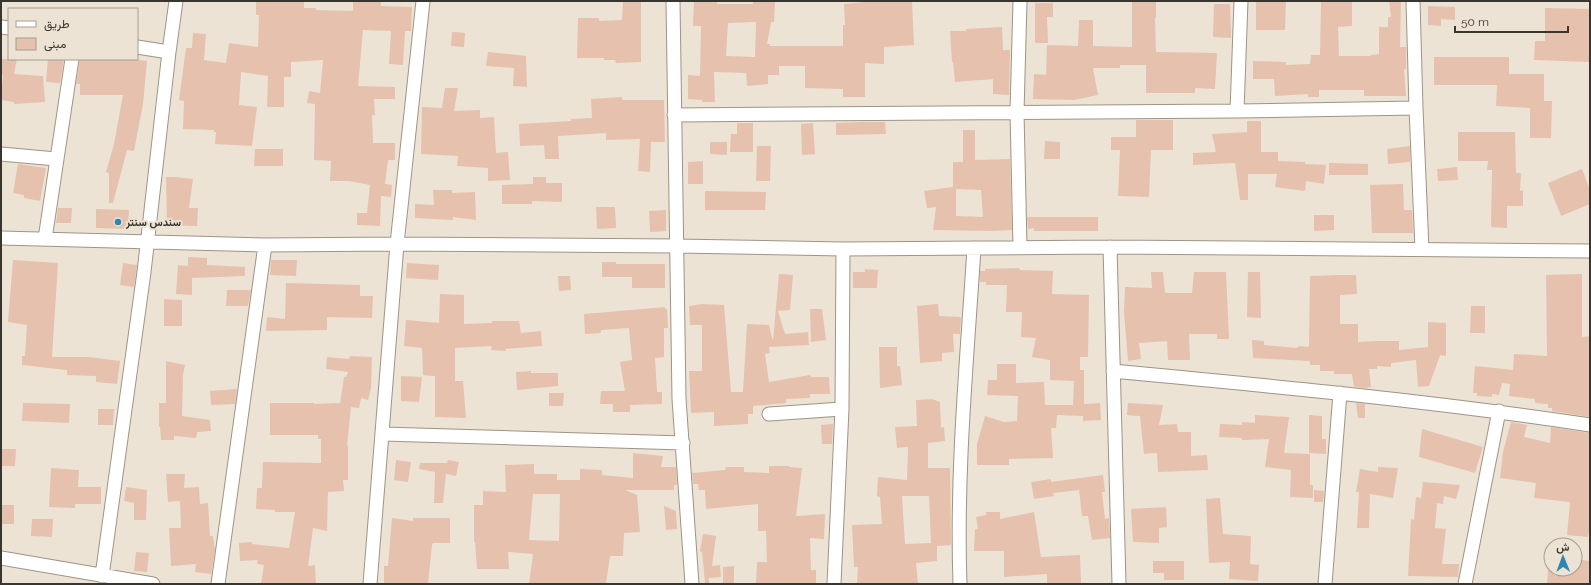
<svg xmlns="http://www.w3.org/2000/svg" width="1591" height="585" font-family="Raleway,Vazirmatn,sans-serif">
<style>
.building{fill:#e6c1ad;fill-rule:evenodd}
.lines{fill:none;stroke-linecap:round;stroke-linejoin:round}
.minor-casing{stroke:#9d9486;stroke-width:15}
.minor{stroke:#fff;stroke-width:13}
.poi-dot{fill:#2d87b4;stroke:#ede3d4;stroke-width:1.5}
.labels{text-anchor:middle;stroke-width:4;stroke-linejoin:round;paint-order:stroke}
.poi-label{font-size:11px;font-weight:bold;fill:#39352f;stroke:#ede3d4;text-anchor:start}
</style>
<rect width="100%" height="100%" fill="#ede3d4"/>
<path class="building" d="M256,1H304V8H316V10L353,11V1H381V6L412,7L411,31H405L403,65L389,64L391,31L363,30L358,86L395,87V99H374L375,115H372L373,143H395V160H388L385,184L392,185L391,197L381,196L380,226L357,225V213H367L370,185L349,181H330L331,161L314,160L315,104L307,103L309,91L320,93L323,60L291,62V77H284V107H267L268,76L241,72L239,105L257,107L252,146L215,144L216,132H214V130L183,129L184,101L179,100L186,48H192L193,33L206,34L204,60L226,63L229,43L258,47L259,15H256Z
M623,1H641V62L616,63L615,60H604V58H577L578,18H599V21L622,20Z
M694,1H717V4H753V1H775L774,22H771L767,44H770V46H843V25H845L844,4L876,1H912L914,45L884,47V64L865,63V97H843V89L805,88V66H779V75H768V84L747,86L746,73L714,72L715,102H702V100L688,99V75L700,76L701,26H693ZM756,22L755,57L726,56L728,23Z
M1132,1H1156V18H1155L1156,52L1217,53L1215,89L1195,88V93H1146V65H1120V68H1093L1098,95L1074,100L1033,99L1034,74L1046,75L1047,45L1078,46L1079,20H1093V46L1132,47Z
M1256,1H1286L1285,30H1256Z
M1321,1H1352V26L1338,27L1339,56H1370L1371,55L1379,54V27H1388V17H1391L1389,1H1401L1400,47H1406V69H1404L1406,96H1364V90H1319V97H1308V94L1275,96L1274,79H1253V61L1286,62V65L1310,64L1311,55H1320Z
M1035,3H1053V17H1047L1048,43H1035Z
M1214,4H1230L1231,38L1213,37Z
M1428,6L1455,7V20L1441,19V26L1428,25Z
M1545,8L1590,9V62L1534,60L1535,41H1545Z
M1002,27L1003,50H1010L1009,95L993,94V79L955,82L953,62H952L950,31H966V29Z
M452,32L465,33L464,47L451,46Z
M488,52L526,56L527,87L513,86L514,68L486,66Z
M1434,57H1509V74H1544V101H1552L1551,138H1530V108L1496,106L1497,85H1434Z
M1,59H17L14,74L43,76L45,102L14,104V102L1,100L3,75H1Z
M48,59H64L60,83L46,82Z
M80,59H137V60L147,61L143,104L134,151L127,150L113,203H109V173L106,172L114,144L123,95H80V84H76Z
M445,88H458L454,111L480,110V118L494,117L496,153L508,152L510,180L488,181V168L457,166L458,156L421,154L422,107L442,108Z
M622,97V100H664L665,142H651L650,172L638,171L640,139L606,140V133L558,136L559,159H545L544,145L520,146L519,124L571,121V119L592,118L591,99Z
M1136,120H1173V150H1151L1149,197L1118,196L1120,150H1111V137H1136Z
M1247,121H1261V152H1278V161L1305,162V164L1326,165L1324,184L1306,181L1305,191L1275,187L1277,174H1248V200H1240L1235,163L1193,165V153L1216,152L1212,134L1247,132Z
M863,122H885L886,134L836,135V123Z
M737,123H753V152H730L731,134H737Z
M813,123L815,154L802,155L801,124Z
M963,130H975V160L1010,159L1012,230L993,231L933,230L936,207L927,208L924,191L953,187V162H963ZM956,189L981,190L983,217L956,216Z
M1458,132H1515L1516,173H1521L1520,191L1523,190V206H1507V228L1491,227L1492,170H1487L1488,161H1458Z
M1045,141L1060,142V159H1044Z
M710,142H727V155L710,154Z
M757,146H771L770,181H756Z
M1410,146V162L1388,164L1387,149Z
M255,149H283V166H254Z
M703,161V184H688V162Z
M1329,163L1368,164V175H1329Z
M18,164L46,168L40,201L24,198V195L13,193Z
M1457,167L1458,180L1438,181L1437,169Z
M1582,169L1590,190V204L1561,216L1548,183Z
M166,177H175L193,179L189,208H198L197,226L167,225Z
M533,177H546V183H562V202L532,201V204H502V185L533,184Z
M1401,184H1403L1404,210H1412L1413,233H1372L1370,185Z
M433,190H452V193L475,192L476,220L453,217V220L415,218V204L434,205Z
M705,191L766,192L765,210H705Z
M596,207H615L616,228L597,229Z
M58,208H72L71,223H56Z
M96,209L129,210L128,229L96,228Z
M666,210V231L650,232L649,211Z
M1314,215H1334V230L1314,231Z
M1027,217H1098V231H1034V228L1028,229Z
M188,257L207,258V265L245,267V276L192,278V295L176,294L178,265L188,266Z
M13,260L58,263L52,357H89L120,361L117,384L96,382V376L67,375V370L22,365V356H25L27,325L8,322Z
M271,260H297L296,276L270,275Z
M602,262H616V264H665V288H632V277H602Z
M123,263L137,265L134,287L120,285Z
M407,263L439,265L438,280L406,278Z
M1019,268L1020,270L1053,271L1052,294L1089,295L1088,357H1080V370H1084V404L1100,403L1101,420L1083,421V416L1057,415L1056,428H1051L1053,458L1009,459V465H977V444L985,416L1004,422L1017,421L1018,396L987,395L988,380H997V364H1016V383L1044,382L1045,405H1073L1074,381L1050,380V360L1032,357L1036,338L1021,337L1022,312H1006L1007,285H986V282H980V271H985V269Z
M865,269L878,270L877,288H853V272H865Z
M1151,272H1163L1165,293H1192L1194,272H1226L1229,339H1217V334H1189L1190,360H1168L1167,341L1139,343L1141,359L1128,361L1124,312L1125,287L1152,288Z
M1248,272H1260L1261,318L1247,317Z
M779,274L793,275L790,310L778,311L785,334L808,332L809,345L769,347L770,353L765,354L769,382L810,375L811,377H829L830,394H810V398L786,399V403L753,406V414H748V424L714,426V412L691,413L689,371H702V325H690L689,306L702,304L724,305L731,392H743L747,324L769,325L773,341Z
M1582,274V337L1590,336V417L1552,411V408H1548V404L1535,403V399L1509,396L1510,384L1502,383L1499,395L1492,394V397L1477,396V393H1473L1475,366L1513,370L1514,354L1547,356L1546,275Z
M1340,275H1356L1357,294L1340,295V324H1358V342L1377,341H1399V350L1428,347V322L1446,323V356L1440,355L1429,386L1418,387L1416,360L1391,363V367L1377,366V369H1369L1371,387L1366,388L1354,387L1352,374H1334V371H1320V365H1310V361L1253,358L1252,340L1264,341V345L1298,348V346L1309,347L1310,276Z
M558,276H570L571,290L559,291Z
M286,283L360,285V296H373L372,318L327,317V330L266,331L267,317L285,319Z
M227,290H251L248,306H226Z
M440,294L464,295V324L492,323V321H519L521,333L541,331L542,346L505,349L506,351L491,350L492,346L455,348V381H463L466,418L435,417V376L423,375L422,348L404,346L406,320L439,323Z
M164,299L182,300V326H164Z
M938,304L939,316L961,317L960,334H953L954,352L942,353V361L920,363L917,306Z
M1471,306H1485V333H1470Z
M665,307V309H667L668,328H664V357L655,358L657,392H662V404L630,405V412H613V404H600L601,391H625L620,362L632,360L629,328L601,330V333L585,334L584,314Z
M810,309H822L826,340L811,342Z
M879,347H897V366H900L902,385L880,388Z
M350,356L372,357L371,388L368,400L361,398L359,408L351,407L347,446H348V480H343L344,491L328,492L327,531L313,528L308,566L315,565L316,584H261L264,565L257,564L258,560L240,561L239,543L252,542V544L289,548L295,512H275V510L256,509L257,488H262L263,462L321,463V439H318V435H270V403H314V404L340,403L344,377H346L348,372L326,369L327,357L349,359Z
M166,361L185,365L183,375L182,416L210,420L211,431L197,432L196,438L174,436V440H161L160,427H159V403H166Z
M531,371V373H558V386L517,390L516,372Z
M401,376L422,377L419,402L401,401Z
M237,389L235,404L211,405L210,391Z
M549,393H564L563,406H549Z
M932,399L940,402L941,428L944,427L945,441L928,443V468H950L951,545L937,546V561L916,563L918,584H857L858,567H854L852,525L882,524L880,497L877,496L878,477L907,480L908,447L897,448L895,427L917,426L916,400ZM902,496H929L931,543L905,544Z
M23,403L70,404L69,423L22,421Z
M1128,403L1163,405L1159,425L1177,424L1178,432H1191V456L1207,455L1208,470L1158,472L1157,453L1144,454L1140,416L1127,415Z
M1356,403L1365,404V418H1358Z
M98,409H114L113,425H98Z
M1255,415L1289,417L1284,453L1310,454V485H1313V498L1290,497L1291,470L1265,467L1269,439L1242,440V438L1219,437L1220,424L1242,425V422L1255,423Z
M1309,415L1322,416V439H1326V454L1309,453Z
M1511,422L1527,425L1524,437L1550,443L1551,427L1590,433V525L1588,537L1567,535L1570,502L1534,498L1536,483L1500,478L1503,452Z
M833,424L832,444H822L821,425Z
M1422,429L1483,447L1475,473L1419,457Z
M1,449H16L15,466H1Z
M633,453L663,456L661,467H676L677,485H674V490H625L637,495L640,532L624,533L623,556H610L606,584H529L533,554L508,552L509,569H477L475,542H474V505H483V491L506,492L505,465L534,464V474H557V480H580V469L602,470V475L633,478ZM533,494H560L559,541L529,540Z
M396,460L411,462L408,482L394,480Z
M448,460L459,462L456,476L446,474L443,503H434L435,472L419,469L420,463H447Z
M769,466H789V467L802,468L796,516L825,514L824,539L810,538L811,570H816V584H756L757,562H767L766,531H758V504L706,509L705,490H699L698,484H693L692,473L725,470L726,467H744V472L769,473Z
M1378,467L1398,468L1393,498L1370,494L1369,528H1357L1359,492H1356L1360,469L1378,472Z
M51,468L79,470L78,487H101V504H75V508L49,507Z
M166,474H185L184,488L199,487L200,504L208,503L210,536H213L215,550L211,574L195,572L196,564L171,566L169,528H181L180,501L168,502Z
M1103,475L1105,492H1102L1105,519L1109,518L1110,538L1092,540L1088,516H1082L1079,490L1053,493L1054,496L1034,499L1031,482L1051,479V482Z
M1423,482L1460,485L1456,499L1444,496L1443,504L1437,503L1435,528L1446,529L1442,564H1459L1458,577L1408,576L1411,519L1414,520L1416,497L1421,498Z
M126,487L147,490L146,520H134V503L124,501Z
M1314,490L1324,491L1323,502H1314Z
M1220,498L1223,534L1251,536L1250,564L1259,565L1258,581L1229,579L1230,562L1209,563L1206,499Z
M1,505H14V524H1Z
M664,506L676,511L677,529L666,530Z
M1166,507L1167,527L1159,528V543L1133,542L1131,509Z
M986,512H1000V519L1034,512L1041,557L1080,555L1081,584H1047V574L1004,577V551H974L975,529H978L976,517L986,515Z
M392,518L413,521V518H450V543H433L432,545L428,584H384V566H388Z
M32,519H53L52,537L31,536Z
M703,534L716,536L712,566L720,565L721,577L709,578V583H705L702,552L700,551Z
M136,552L149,553L147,572L134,571Z
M1575,559L1590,561V584H1547L1548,569H1575Z
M1153,561H1184V580H1164V573H1153Z
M734,566V584H723V567Z"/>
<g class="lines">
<g class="minor-casing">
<path id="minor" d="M673,1L679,399L692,584
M1020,1L1017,112L1020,247
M1413,1L1416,108L1422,249
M1,27L9,28
M137,47L169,52
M1237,111L1241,1
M674,115L1237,111L1416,108
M1,154L56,159
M1,238L265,245L397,244L676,246L843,249L1110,247L1590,251
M45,239L72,59
M1110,247L1119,584
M1113,371C1272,386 1432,401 1590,425
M769,414L842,409
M383,434L683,443
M1,558L153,584
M102,576L144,272L169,52L176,1
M218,584L265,245
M370,584L397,244L423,1
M834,584L842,409L843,249
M960,584C956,472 967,360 974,248
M1325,584L1340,393
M1465,584L1499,411"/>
</g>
<use href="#minor" class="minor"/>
</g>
<circle class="poi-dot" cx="118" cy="222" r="4"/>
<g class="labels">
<g class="poi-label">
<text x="126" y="226">سندس سنتر</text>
</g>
</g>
<rect width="1591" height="585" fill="none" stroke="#39352f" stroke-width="4"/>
<rect x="8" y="8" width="130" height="52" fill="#ede3d4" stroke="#a59d92"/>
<rect x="16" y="21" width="20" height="6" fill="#ffffff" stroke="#a59d92"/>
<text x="44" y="28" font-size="12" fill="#39352f">طريق</text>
<rect x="16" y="38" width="20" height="12" fill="#e6c1ad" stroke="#a59d92"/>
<text x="44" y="48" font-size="12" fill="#39352f">مبنى</text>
<g transform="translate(1563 557) rotate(359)"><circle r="19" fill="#ede3d4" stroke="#a59d92"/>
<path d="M0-3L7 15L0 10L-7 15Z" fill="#2d87b4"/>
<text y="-6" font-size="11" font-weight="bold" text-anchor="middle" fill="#39352f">ش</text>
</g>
<path d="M1455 26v6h113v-6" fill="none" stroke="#39352f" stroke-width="2"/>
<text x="1461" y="26" font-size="12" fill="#39352f" stroke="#ede3d4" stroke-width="3" paint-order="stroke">50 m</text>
</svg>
